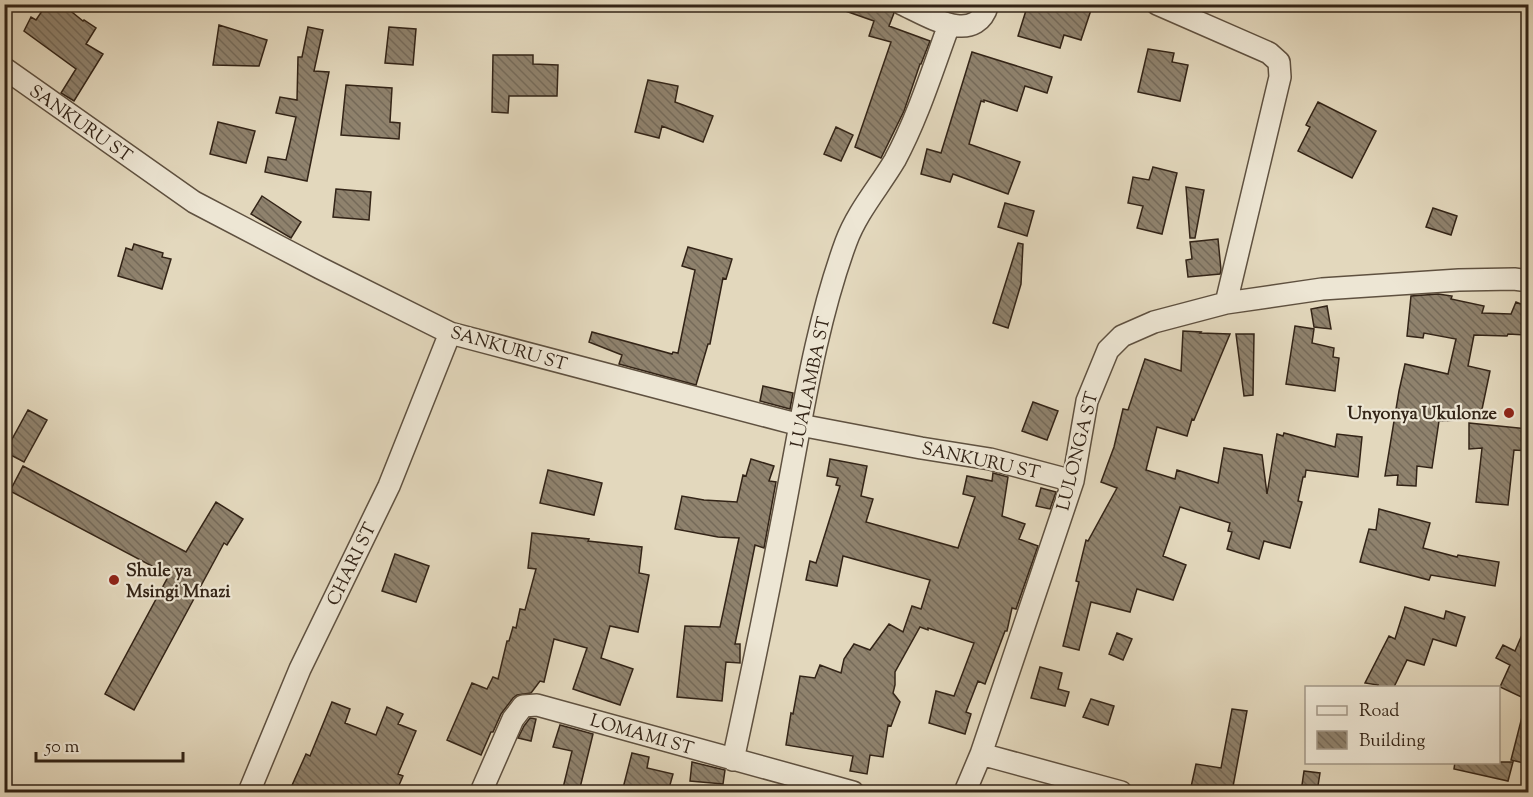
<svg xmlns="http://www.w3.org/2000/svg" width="1533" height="797" font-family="'Sorts Mill Goudy',serif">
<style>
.building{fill:url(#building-back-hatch);stroke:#332417;stroke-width:1.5}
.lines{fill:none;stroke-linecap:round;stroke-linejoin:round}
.minor-casing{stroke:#5f5140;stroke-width:24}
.minor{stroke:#ede6d4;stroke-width:21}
.poi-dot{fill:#8f2418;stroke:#ede6d4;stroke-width:2}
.labels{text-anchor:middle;stroke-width:4.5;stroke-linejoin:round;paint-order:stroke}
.street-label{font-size:18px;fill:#332417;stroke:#ede6d4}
.poi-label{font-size:18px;font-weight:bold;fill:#332417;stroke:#ede6d4;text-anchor:end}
</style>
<defs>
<pattern id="building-back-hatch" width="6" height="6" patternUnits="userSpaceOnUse" patternTransform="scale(1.5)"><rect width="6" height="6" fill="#8f826d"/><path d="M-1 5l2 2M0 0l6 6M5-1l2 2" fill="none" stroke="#756a59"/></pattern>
</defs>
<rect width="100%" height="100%" fill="#e3d8bd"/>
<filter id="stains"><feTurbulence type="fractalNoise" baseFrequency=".00333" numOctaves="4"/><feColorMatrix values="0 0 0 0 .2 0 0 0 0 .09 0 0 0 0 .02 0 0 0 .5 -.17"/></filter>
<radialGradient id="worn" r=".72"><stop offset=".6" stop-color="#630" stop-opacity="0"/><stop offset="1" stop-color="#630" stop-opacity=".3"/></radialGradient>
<path class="building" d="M53,4H62L83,21L84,20L96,28L86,44L103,54L74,101L61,93L76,69L24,31L31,17L36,20L44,8L48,11Z
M835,4H889L894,13L889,26L930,41L921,64H920L904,111L881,158L855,147L891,42L869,36L874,21L834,7Z
M1028,4H1093L1081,40L1064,35L1060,48L1018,36Z
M219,25L267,40L259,66L213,65Z
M308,27L323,30L314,71L329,72L307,181L265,172L268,157L286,160L296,117L276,113L280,97L297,100L298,57H302Z
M389,27L416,29L413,65L385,63Z
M1148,49L1174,53L1172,62L1188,65L1180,101L1138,92Z
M972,52L1052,77L1047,93L1025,86L1017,111L984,100V102L981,101L969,144L1020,162L1008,194L953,174L950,182L921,174L927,149L941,153Z
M493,55H533V64L558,65L557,96H509L508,113L492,112Z
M648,80L678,86L675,102L713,116L703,142L662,126L659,138L635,132Z
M346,85L392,88L390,122L400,123L399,139L341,135Z
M1318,102L1376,131L1352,178L1298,151L1310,127L1306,125Z
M218,122L255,131L246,163L210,154Z
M836,127L853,135L841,161L824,154Z
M1153,167L1177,173L1162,234L1137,228L1143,206L1128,203L1133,177L1149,180Z
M1186,187L1204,190L1195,238H1190Z
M336,189L371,192L369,220L333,217Z
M262,196L301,222L291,238L251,214Z
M1005,203L1034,211L1027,236L998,227Z
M1433,208L1457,216L1451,235L1426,227Z
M1218,239L1221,270L1220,274L1188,277L1186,260L1192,259L1190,242Z
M1018,243L1023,244L1021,284L1008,328L993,323Z
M134,244L163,253L162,257L171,259L162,289L118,276L126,248L132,250Z
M688,247L732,259L726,279L723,278L710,344H708L696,385L619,364L622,355L589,342L592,332L672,354L673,352L678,353L695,270L682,266Z
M1438,294L1452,296L1451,299L1484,306L1482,313L1511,314L1516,302L1528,307V335L1508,334L1507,336L1474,335L1468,366L1490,371L1480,419L1439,421L1432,468L1417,466L1416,486L1397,485L1398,475L1385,476L1399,391L1405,364L1448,374L1456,339L1424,333L1423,338L1407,336L1411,296Z
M1327,306L1331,329L1314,327L1311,309Z
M1295,326L1314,329L1312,343L1334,348L1333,357L1339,358L1335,391L1286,384Z
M1183,331L1201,332L1200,333L1230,334L1194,420L1192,419L1187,436L1157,427L1146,470L1175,479L1177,470L1218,483L1224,448L1262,455L1267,494L1277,434L1283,436L1284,433L1335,447L1337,434L1362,437L1358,477L1306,470L1305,477H1303L1298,501L1302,502L1290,548L1264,541L1259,559L1227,549L1232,532L1228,531L1230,523L1180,507L1163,556L1186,565L1173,600L1137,589L1130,612L1091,602L1079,650L1063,646L1079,582L1076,581L1086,540L1088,541L1117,488L1101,482L1114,447L1123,409L1128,410L1145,359L1181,371Z
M1236,334H1254L1253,395L1244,396Z
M763,386L793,393L790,409L760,401Z
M1033,402L1058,411L1047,440L1022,431Z
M28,410L47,420L24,462L5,452Z
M1469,423L1528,429V451L1514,450L1508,505L1476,502L1482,448L1469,449Z
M751,459L774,466L769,481L776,482L764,548L755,545L735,644H740V663L726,662L722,701L677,697L685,626L720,627L739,538L718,537L675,529L682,496L704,500L737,502L743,475L746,476Z
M830,459L867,466L861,496L873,499L866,522L958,548L975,497L963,494L967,476L992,481L993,473L1008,477L1002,516L1025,524L1019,539L1038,546L1016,609L1012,608L1007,631H1005L985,684L978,681L966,712L971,714L965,734L929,723L936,691L954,696L974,643L928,628V630L920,627L895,672V685L893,693L900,702L891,726L888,725L883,757L870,755L867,774L850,771L853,756L786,745L791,713L793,714L800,676L815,678L820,665L841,673L844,659L854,644L870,650L889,624L903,632L912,606L921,609L930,580L843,556L837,586L806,580L810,561L816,563L840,486L836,485L838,478L827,476Z
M23,466L186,552L216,502L243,519L227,545L224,543L134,710L105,694L169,575L10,491Z
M548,470L602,483L594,515L540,503Z
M1041,488L1056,492L1050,509L1036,506Z
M1379,509L1430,523L1423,548L1457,557L1458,555L1499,562L1495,586L1431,575L1429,580L1360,562L1369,529L1376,530Z
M532,533L589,539L588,541L642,547L639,573L649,575L638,632L610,626L601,658L633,669L620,705L573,689L587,648L554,639L544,682L540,681L531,693L517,695L513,698L501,714L493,732H491L481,755L447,740L472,683L487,689L493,677L498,679L507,641H509L513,627L516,628L520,609L525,610L536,569L528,568Z
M395,554L429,566L416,602L382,591Z
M1405,607L1444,619L1446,611L1465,617L1456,646L1433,639L1424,665L1407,660L1394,687H1377L1378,685L1365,683L1389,636L1395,639Z
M1528,621V700L1500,687L1510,665L1496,658L1503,645L1515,651Z
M1117,633L1132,639L1123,660L1109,654Z
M1040,667L1062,673L1058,689L1069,692L1065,706L1031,698Z
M1091,699L1114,706L1108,725L1083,717Z
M332,702L350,709L345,723L376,735L387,707L403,714L398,724L416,731L398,774L403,776L396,792H289L306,754L310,756Z
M1232,709L1247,711L1232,792H1221L1191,787L1196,764L1221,768Z
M1523,713H1528V764L1511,760Z
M530,718L536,719L531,741L518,738L524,726Z
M560,725L593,734L579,792H562L572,751L553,747Z
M632,753L649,757L647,768L673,774L668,792H622Z
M692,762L725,770L723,784L690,781Z
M1455,762H1513L1508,781L1454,769Z
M1304,771L1320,773L1317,792H1301Z"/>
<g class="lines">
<g class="minor-casing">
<path id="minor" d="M902,4C928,16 976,47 988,4
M1157,4L1269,53L1279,62L1280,77L1226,303
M4,68L194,202L320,268L450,333L800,425L921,448L990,459L1073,481
M981,754L1121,792
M733,760C753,668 772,576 789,484C804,404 818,318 846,242C857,212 879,187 895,160C918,117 932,71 949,25
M249,792L300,669L389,486L450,333
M481,792L513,719L523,706L537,705L853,792
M965,792L981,754L1073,481L1087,401L1108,350L1122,336L1154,322L1226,303L1322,289L1459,280L1514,279L1528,281"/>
</g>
<use href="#minor" class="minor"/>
</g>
<g class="poi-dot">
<circle cx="1509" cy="413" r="6"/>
<circle cx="114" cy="580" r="6"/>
</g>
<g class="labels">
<g class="street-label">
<text transform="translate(81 123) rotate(35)" y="6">SANKURU ST</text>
<text transform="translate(509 348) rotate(16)" y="6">SANKURU ST</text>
<text transform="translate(810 382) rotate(-78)" y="6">LUALAMBA ST</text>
<text transform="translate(1077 451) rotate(-76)" y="6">LULONGA ST</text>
<text transform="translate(981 460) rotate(12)" y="6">SANKURU ST</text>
<text transform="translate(351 564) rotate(-64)" y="6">CHARI ST</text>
<text transform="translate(642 734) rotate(16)" y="6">LOMAMI ST</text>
</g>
<g class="poi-label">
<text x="1497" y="419">Unyonya Ukulonze</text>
<text x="126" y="576" text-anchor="start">Shule ya<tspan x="126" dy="21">Msingi Mnazi</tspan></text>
</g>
</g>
<rect width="1533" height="797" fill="none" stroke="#e3d8bd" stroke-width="24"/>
<rect x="6" y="6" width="1521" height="785" fill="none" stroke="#332417" stroke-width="3"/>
<rect x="12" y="12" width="1509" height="773" fill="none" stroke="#332417" stroke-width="1.5"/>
<rect x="1305" y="686" width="195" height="78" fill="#ede6d4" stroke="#a39888" stroke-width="1.5"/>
<rect x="1317" y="706" width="30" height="9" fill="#ede6d4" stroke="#a39888" stroke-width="1.5"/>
<text x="1359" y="716" font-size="18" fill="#332417">Road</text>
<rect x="1317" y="731" width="30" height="18" fill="url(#building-back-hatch)" stroke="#a39888" stroke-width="1.5"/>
<text x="1359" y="746" font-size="18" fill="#332417">Building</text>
<path d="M36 752v9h147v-9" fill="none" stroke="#332417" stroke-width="3"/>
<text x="45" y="752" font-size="18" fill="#332417" stroke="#ede6d4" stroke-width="4.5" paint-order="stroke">50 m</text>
<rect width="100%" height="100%" filter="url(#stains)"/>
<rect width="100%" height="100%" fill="url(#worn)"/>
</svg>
